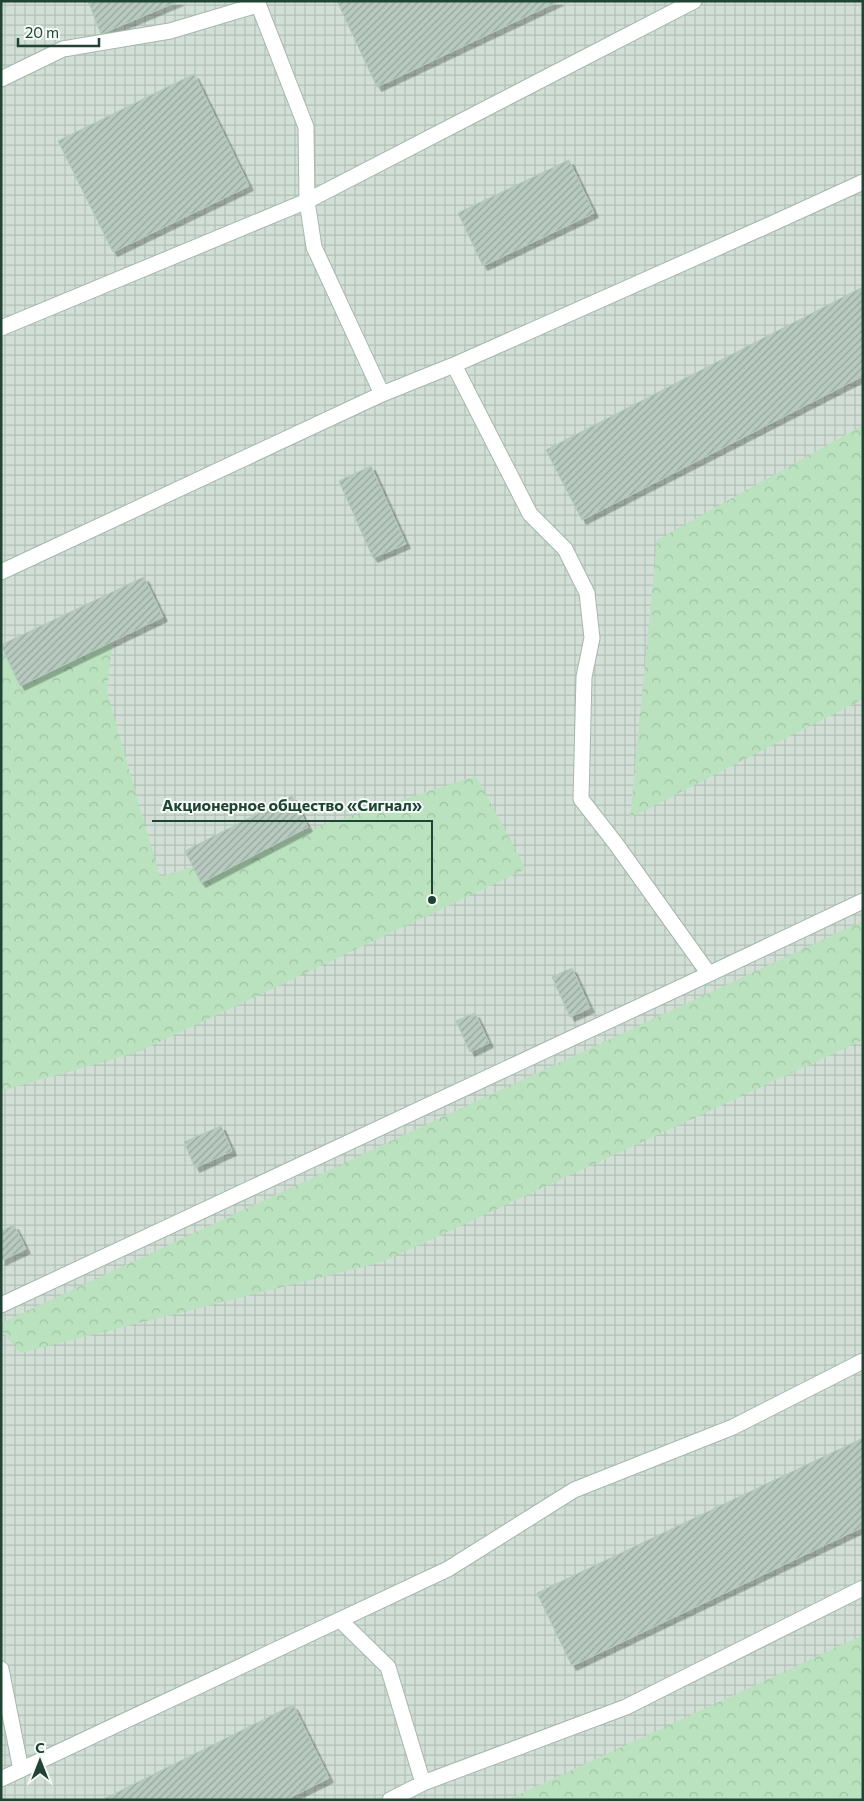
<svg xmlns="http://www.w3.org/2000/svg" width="864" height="1801" font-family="Commissioner,sans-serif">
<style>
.industrial{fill:url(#industrial-grid)}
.forest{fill:url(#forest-crowns)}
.building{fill:url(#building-hatch);stroke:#b4c9bd;filter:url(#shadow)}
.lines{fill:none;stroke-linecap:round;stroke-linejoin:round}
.lane-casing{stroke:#a5b8ae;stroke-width:17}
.lane{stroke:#fff;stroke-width:15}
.leader{fill:none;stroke:#204334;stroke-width:2}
.callout-dot{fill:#204334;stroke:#f4faf6;stroke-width:2}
.callout-label{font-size:16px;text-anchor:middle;font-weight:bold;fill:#204334;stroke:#f4faf6;stroke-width:4;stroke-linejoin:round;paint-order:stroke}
</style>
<defs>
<pattern id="industrial-grid" width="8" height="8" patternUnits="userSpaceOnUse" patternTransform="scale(1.25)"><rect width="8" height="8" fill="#d1dfd6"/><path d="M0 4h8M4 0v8" fill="none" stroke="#b3c1b8"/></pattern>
<pattern id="forest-crowns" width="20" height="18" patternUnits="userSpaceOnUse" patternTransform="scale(1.25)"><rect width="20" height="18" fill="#bae2be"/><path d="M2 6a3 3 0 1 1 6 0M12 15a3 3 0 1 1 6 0" fill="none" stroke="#a0c3a4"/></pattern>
<pattern id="building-hatch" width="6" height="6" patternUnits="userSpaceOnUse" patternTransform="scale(1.25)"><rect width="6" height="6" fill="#b8cac0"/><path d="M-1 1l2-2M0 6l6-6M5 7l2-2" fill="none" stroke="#95a69d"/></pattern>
<filter id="shadow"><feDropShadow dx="4.5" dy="4.5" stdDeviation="0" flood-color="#0004"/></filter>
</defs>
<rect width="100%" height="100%" fill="#e3efe8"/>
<path class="industrial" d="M1,1H863V1800H1Z"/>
<path class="forest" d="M863,425V699L630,818L657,540Z
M116,604L107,693L160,877L476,776L526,869L138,1052L1,1091V657Z
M863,921V1040L382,1262L20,1353L1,1330V1323Z
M863,1635V1800H507Z"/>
<path class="building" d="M88,1H179L101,34Z
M337,1H559L377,87Z
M194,74L249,186L113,252L58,141Z
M569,160L594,213L483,266L458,213Z
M863,287V376L582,520L546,450Z
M371,466L406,544L373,558L339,481Z
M144,577L163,617L20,686L1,645Z
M292,796L308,827L201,883L185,851Z
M572,968L590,1008L570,1017L552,977Z
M475,1013L489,1043L470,1052L456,1021Z
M221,1126L232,1151L195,1168L184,1142Z
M14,1225L26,1249L1,1261V1231Z
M863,1438V1527L572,1666L537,1593Z
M293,1705L329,1778L285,1800H102Z"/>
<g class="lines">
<g class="lane-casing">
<path id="lane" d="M257,1L306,127L307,201L314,247L382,394
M1,79L63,49L170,31L257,5
M1,328L307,201L694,1
M454,365L530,514L565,549L587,593L592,638L584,677L581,799L616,844L709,974L863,901
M1,572L382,394L454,365L771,224L863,182
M1,1305L709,974
M340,1620L388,1667L423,1783
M1,1669L21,1770
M1,1779L448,1569L574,1490L733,1427L863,1361
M390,1800L423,1783L626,1707L863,1588"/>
</g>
<use href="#lane" class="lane"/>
</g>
<path class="leader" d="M432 900L432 821H152"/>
<circle class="callout-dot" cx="432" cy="900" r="5"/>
<g class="callout-label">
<text x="292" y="811">Акционерное общество «Сигнал»</text>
</g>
<rect width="864" height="1801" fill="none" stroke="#204334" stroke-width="5"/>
<g transform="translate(40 1761)" stroke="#f4faf6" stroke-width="4" paint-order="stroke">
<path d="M0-4L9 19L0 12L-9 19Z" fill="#204334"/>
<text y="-8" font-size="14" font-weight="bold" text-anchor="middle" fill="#204334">С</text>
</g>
<path d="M18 38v8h81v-8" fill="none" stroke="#204334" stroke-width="2.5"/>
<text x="25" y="38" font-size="15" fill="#204334" stroke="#f4faf6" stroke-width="4" paint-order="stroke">20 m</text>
</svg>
